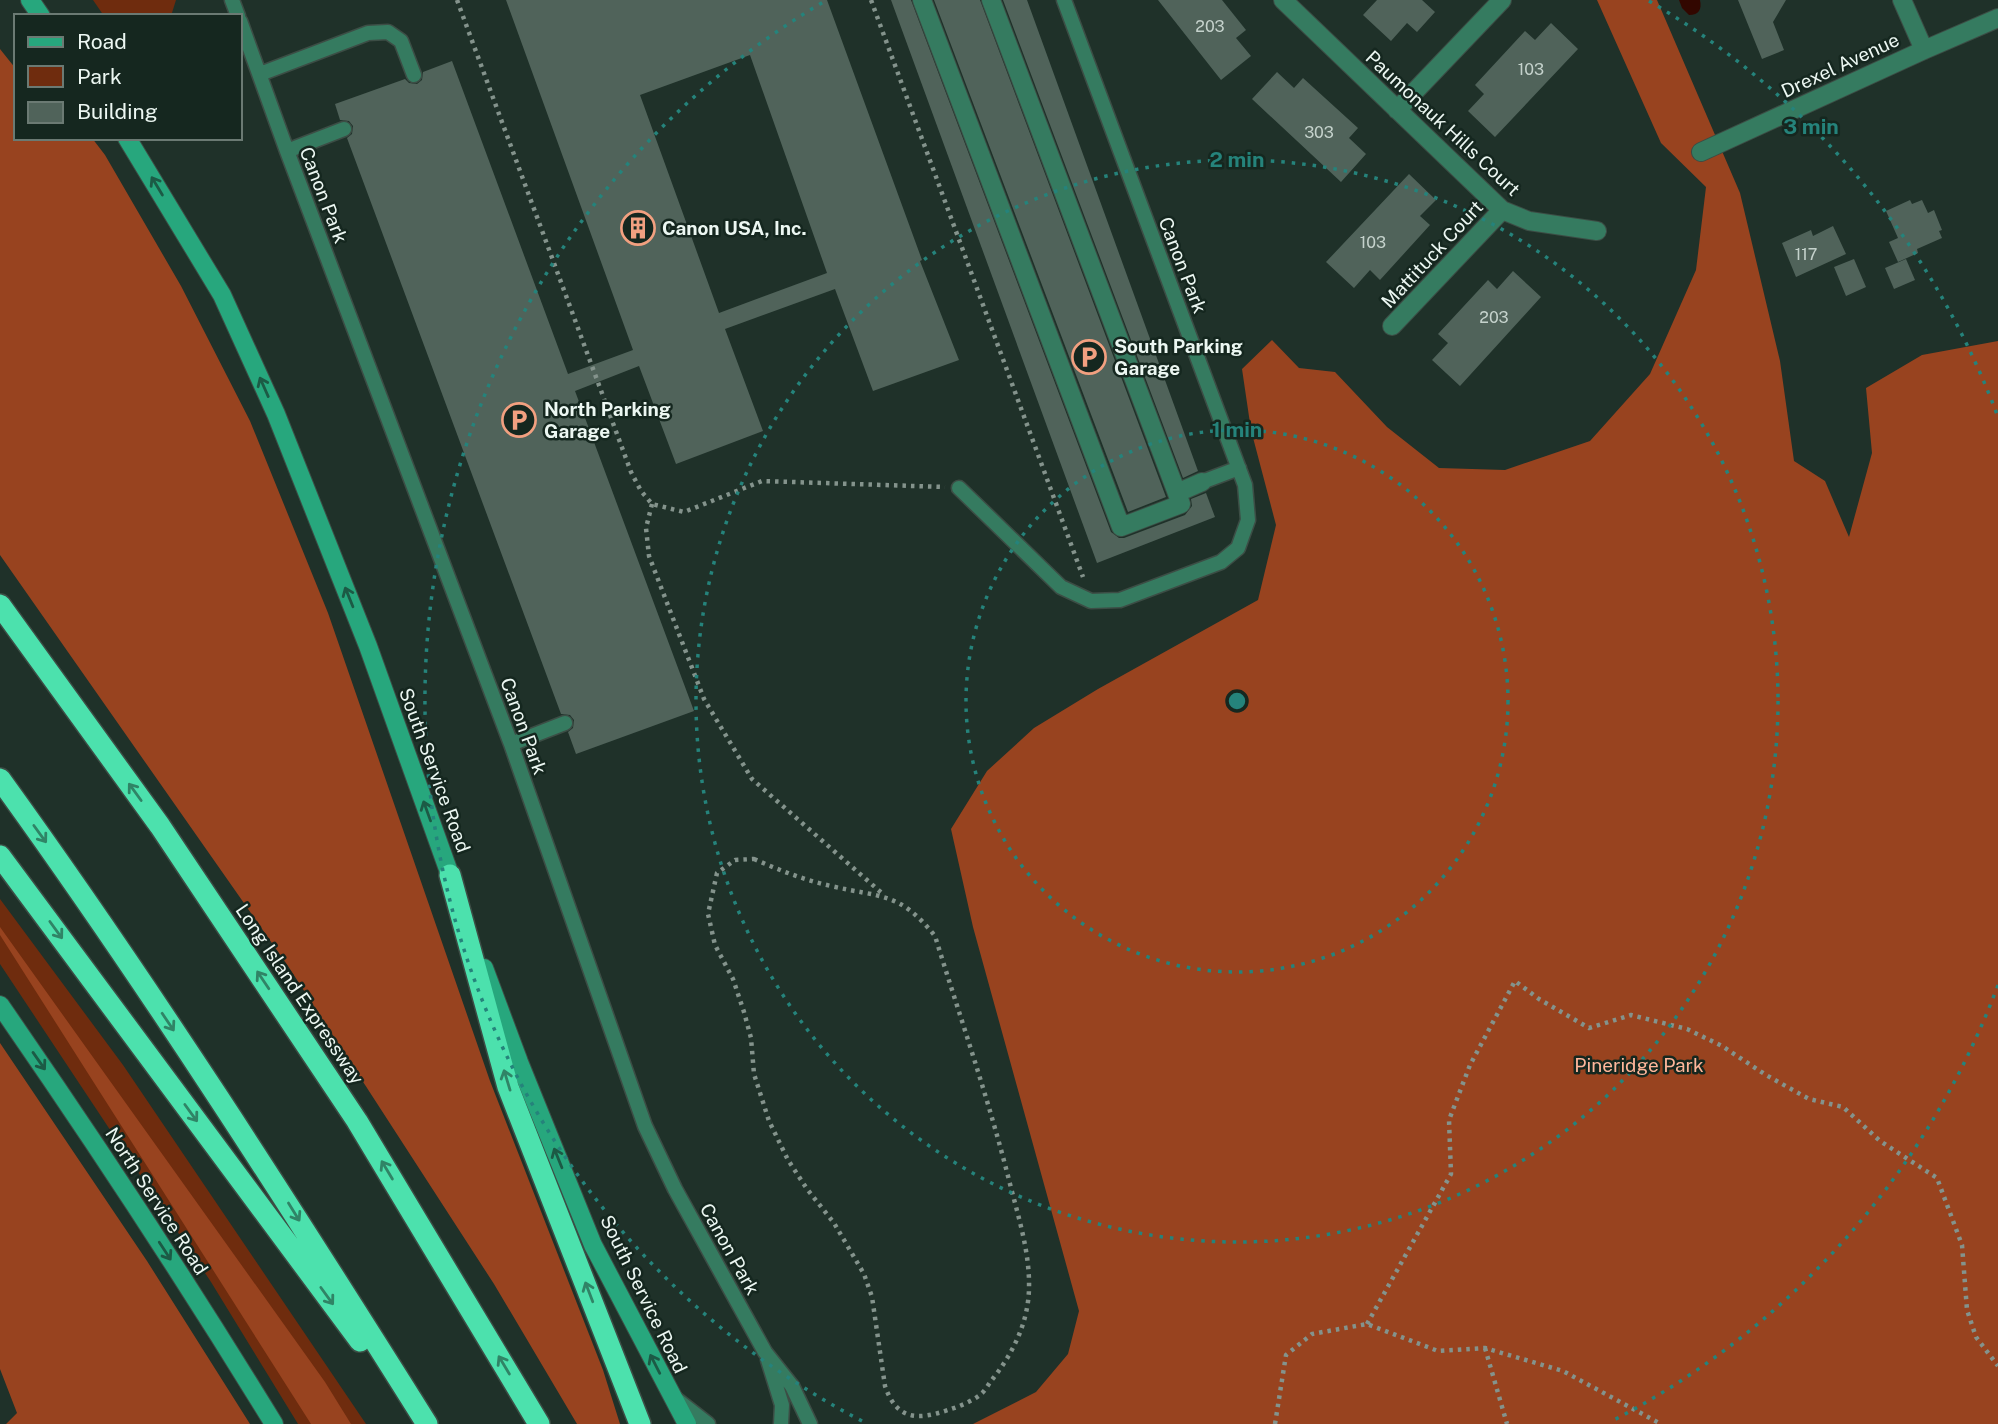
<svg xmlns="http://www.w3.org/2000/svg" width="1998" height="1424" font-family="'Public Sans',sans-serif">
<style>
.green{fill:#6f2c0e}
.forest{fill:#98431f}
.water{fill:#320700}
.building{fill:#50635a;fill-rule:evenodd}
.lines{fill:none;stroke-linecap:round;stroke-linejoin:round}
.service-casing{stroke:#3c4d45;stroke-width:17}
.minor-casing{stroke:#3c4d45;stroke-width:20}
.secondary-casing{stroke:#3c4d45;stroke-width:20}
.motorway-casing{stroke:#3c4d45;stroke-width:24}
.path{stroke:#84938c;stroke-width:4.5;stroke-dasharray:3.5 5;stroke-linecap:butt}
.service{stroke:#357b60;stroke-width:14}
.minor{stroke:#357b60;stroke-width:18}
.secondary{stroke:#27a77d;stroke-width:18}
.motorway{stroke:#4ce1ad;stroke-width:21}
.oneway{stroke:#1c5a45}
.oneway2{stroke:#308466}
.ring{fill:none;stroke:#25837b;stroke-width:3.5;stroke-dasharray:3.5 7}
.labels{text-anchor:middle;stroke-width:5;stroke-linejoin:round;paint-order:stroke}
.number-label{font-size:16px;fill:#c5d2cc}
.street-label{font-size:19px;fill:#ecf7f2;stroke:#15271f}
.poi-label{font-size:19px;font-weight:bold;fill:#ecf7f2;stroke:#15271f;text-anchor:start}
.park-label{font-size:19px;fill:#ffb79b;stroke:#15271f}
.centre{fill:#25837b;stroke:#15271f;stroke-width:3.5}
.ring-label{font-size:21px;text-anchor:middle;font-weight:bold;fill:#25837b;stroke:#15271f;stroke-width:5;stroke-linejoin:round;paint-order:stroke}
</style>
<rect width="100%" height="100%" fill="#1f3129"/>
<path class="green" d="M93,0H176L171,16H104Z
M0,899L123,1065L366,1424H298L211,1282L0,964Z"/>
<path class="forest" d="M1597,0H1657L1740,193L1780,361L1794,461L1825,481L1849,537L1872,453L1866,388L1922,355L1998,341V1424H973L1036,1392L1068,1354L1079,1311L973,927L951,829L987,771L1034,728L1098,689L1258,600L1276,525L1251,430L1242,369L1272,340L1299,368L1335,372L1387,427L1439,468L1505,470L1590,441L1650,374L1696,270L1706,187L1661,143Z
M0,49L16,69V138H92L105,155L181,286L250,421L328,613L490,1081L603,1370L620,1424H577L494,1284L288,966L0,555Z
M0,927L325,1382L351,1424H311L0,935Z
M0,1043L147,1261L250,1424H6L17,1413L0,1369Z"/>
<path class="water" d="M1679,0H1700C1702,9 1699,15 1689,15L1682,8Z"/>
<path class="building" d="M506,0H827L922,260L920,261L959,360L873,391L835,289L725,329L763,431L676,464L639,366L575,391L694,711L576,754L568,732L573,728L574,720L570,715L561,714L347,138L352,134L353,126L349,121L340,120L335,104L405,79L409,83L417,84L422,80L423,72L452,61L568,374L633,350ZM750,55L827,273L719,313L640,95Z
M891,0H911L1111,532L1119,538H1124L1185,515L1192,506L1191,499L1206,493L1215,517L1097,563Z
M934,0H980L1166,497L1128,512Z
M1003,0H1027L1198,471L1183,478Z
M1158,0H1222L1246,30L1236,38L1251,56L1221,80Z
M1377,0H1422L1435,12L1417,32L1407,23L1391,41L1363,15Z
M1738,0H1786L1773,22L1784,50L1762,59Z
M1551,23L1578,49L1495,137L1468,111L1484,94L1475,85L1525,31L1535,40Z
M1277,72L1294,88L1303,78L1358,128L1349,138L1366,154L1341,182L1252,99Z
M1409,174L1436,200L1420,216L1430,225L1380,280L1370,270L1354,288L1326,262Z
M1910,200L1912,204L1922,200L1928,213L1934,210L1942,230L1939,231L1942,238L1917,249L1918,253L1898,262L1889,242L1898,238L1886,211Z
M1833,226L1846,254L1796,277L1782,243L1811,230L1813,236Z
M1854,259L1866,287L1846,296L1834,267Z
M1906,259L1915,280L1894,289L1885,268Z
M1513,271L1541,297L1460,386L1432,360L1448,343L1438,334L1488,280L1497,289Z"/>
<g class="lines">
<g class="service-casing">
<path id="service" d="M232,0L238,16
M240,21L287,151L511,744L645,1126L675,1189L765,1352L792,1386L810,1424
M260,74L368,33L388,32L401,41L414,75
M287,151L344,129
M1202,482L1239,468
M959,488L1061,587L1091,601L1120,600L1221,562L1238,548L1248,520L1245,485L1064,0
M511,744L565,723
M768,1360L782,1405L781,1424
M676,1399L708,1424"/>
</g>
<g class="minor-casing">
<path id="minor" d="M922,0L1121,527L1181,504L991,0
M1283,0L1502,210L1529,221L1597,231
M1902,0L1924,50
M1397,110L1502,0
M1701,152L1924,50L1998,18
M1392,326L1502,210
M1177,493L1202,482"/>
</g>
<g class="secondary-casing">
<path id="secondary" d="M30,0L41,16
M127,138L222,295L276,414L368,646L454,886
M484,968L519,1062L593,1245L687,1424
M0,1005C95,1142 187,1282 274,1424"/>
</g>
<g class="motorway-casing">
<path id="motorway" d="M0,605L160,826L357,1121L539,1424
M0,779C151,988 290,1206 427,1424
M0,856L360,1341
M450,875L508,1087L640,1424"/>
</g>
<path class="path" d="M457,0L631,472L641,491L652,504L684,512L762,481L945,487
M871,0L1083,577
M652,504L646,528L649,556L704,699L752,779L884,895
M754,859C779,870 804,880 831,886C881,898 899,891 935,936C960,1017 988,1097 1009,1180C1018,1216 1030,1252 1029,1289C1028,1324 1012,1355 991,1381C988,1385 985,1391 981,1394C973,1401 958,1407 948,1410C918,1420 897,1421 885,1386L872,1297L864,1274L834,1223L807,1189L788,1160L769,1121L754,1074L751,1038L744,1012L733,979L715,945L708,914L717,873L735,860Z
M1367,1324L1451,1174L1449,1120L1470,1065L1515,981L1539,999L1589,1028L1631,1015L1687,1029L1722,1046L1766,1075L1809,1099L1843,1107L1880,1141L1937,1178L1962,1245L1967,1310L1976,1337L1998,1366
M1485,1348L1507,1424
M1275,1424L1286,1355L1312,1334L1367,1324L1438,1351L1485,1348L1563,1371L1661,1424"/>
<use href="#service" class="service"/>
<use href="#minor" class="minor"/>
<use href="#secondary" class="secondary"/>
<use href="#motorway" class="motorway"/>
</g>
<defs><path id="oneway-shaft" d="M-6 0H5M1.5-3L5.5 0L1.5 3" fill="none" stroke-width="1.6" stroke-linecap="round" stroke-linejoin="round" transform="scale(1.75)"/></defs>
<g class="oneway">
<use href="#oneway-shaft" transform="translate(157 186) rotate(-121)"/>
<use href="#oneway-shaft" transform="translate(264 387) rotate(-114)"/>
<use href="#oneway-shaft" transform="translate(349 597) rotate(-112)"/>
<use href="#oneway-shaft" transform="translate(427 811) rotate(-110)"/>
<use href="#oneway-shaft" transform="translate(39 1061) rotate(55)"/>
<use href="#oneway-shaft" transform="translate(558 1158) rotate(-112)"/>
<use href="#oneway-shaft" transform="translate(165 1251) rotate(57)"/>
<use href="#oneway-shaft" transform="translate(655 1364) rotate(-117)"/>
</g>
<g class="oneway2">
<use href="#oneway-shaft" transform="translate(135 792) rotate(-126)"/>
<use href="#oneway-shaft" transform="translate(40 834) rotate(54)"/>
<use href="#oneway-shaft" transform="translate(56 930) rotate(54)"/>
<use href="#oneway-shaft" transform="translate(263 980) rotate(-124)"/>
<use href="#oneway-shaft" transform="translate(168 1022) rotate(56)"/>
<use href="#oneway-shaft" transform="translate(507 1080) rotate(-107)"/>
<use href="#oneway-shaft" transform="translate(191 1113) rotate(54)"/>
<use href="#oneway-shaft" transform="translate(387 1170) rotate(-121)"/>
<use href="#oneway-shaft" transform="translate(294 1212) rotate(58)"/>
<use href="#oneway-shaft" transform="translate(589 1292) rotate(-111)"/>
<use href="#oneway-shaft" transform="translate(327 1296) rotate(54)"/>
<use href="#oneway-shaft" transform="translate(504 1365) rotate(-121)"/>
</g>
<g class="ring">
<circle cx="1237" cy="701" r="271"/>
<circle cx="1237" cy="701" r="541"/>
<path d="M1998 985A812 812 0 0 1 1612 1421M862 1421A812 812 0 0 1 825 1M1649 1A812 812 0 0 1 1998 417"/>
</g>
<defs>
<g id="building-ring" transform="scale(1.75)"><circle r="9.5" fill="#15271f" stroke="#f2a080" stroke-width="1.5"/><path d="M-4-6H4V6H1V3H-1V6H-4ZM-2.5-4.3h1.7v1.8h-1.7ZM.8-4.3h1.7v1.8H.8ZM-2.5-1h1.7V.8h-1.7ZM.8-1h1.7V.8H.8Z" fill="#f2a080"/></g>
<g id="parking-ring" transform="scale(1.75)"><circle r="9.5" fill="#15271f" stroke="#f2a080" stroke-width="1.5"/><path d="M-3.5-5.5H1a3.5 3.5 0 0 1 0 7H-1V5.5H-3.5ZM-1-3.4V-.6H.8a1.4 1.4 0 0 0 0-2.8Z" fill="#f2a080"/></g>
</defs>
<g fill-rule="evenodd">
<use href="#building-ring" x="638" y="228"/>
<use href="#parking-ring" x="1089" y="357"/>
<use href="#parking-ring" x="519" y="420"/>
</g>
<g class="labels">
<g class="number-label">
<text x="1210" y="32">203</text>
<text x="1531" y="75">103</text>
<text x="1319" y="138">303</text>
<text x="1373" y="248">103</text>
<text x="1806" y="260">117</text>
<text x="1494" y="323">203</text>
</g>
<g class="street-label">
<text transform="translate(1840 65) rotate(-25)" y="7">Drexel Avenue</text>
<text transform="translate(1443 123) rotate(43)" y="7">Paumonauk Hills Court</text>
<text transform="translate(324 195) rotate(69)" y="7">Canon Park</text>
<text transform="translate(1432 254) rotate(-47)" y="7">Mattituck Court</text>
<text transform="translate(1183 265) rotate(69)" y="7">Canon Park</text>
<text transform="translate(524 726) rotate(70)" y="7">Canon Park</text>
<text transform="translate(435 770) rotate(70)" y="7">South Service Road</text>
<text transform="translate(300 994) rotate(56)" y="7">Long Island Expressway</text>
<text transform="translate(157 1201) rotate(57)" y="7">North Service Road</text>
<text transform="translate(730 1249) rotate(61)" y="7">Canon Park</text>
<text transform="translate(644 1294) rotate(64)" y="7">South Service Road</text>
</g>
<g class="poi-label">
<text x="662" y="235">Canon USA, Inc.</text>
<text x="1114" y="353">South Parking<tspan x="1114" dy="22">Garage</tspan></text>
<text x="544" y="416">North Parking<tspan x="544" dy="22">Garage</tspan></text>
</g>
<g class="park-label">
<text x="1639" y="1072">Pineridge Park</text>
</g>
</g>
<circle cx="1237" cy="701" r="10" class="centre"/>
<g class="ring-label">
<text x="1811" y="134">3 min</text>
<text x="1237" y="167">2 min</text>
<text x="1237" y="437">1 min</text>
</g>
<rect x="14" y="14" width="228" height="126" fill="#15271f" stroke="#6b7a73" stroke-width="2"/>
<rect x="28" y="37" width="35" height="10" fill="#27a77d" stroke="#6b7a73" stroke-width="2"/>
<text x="77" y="49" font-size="21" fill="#ecf7f2">Road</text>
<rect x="28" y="66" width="35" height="21" fill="#6f2c0e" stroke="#6b7a73" stroke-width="2"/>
<text x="77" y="84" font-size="21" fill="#ecf7f2">Park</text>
<rect x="28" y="102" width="35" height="21" fill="#50635a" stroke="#6b7a73" stroke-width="2"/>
<text x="77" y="119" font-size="21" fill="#ecf7f2">Building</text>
</svg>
